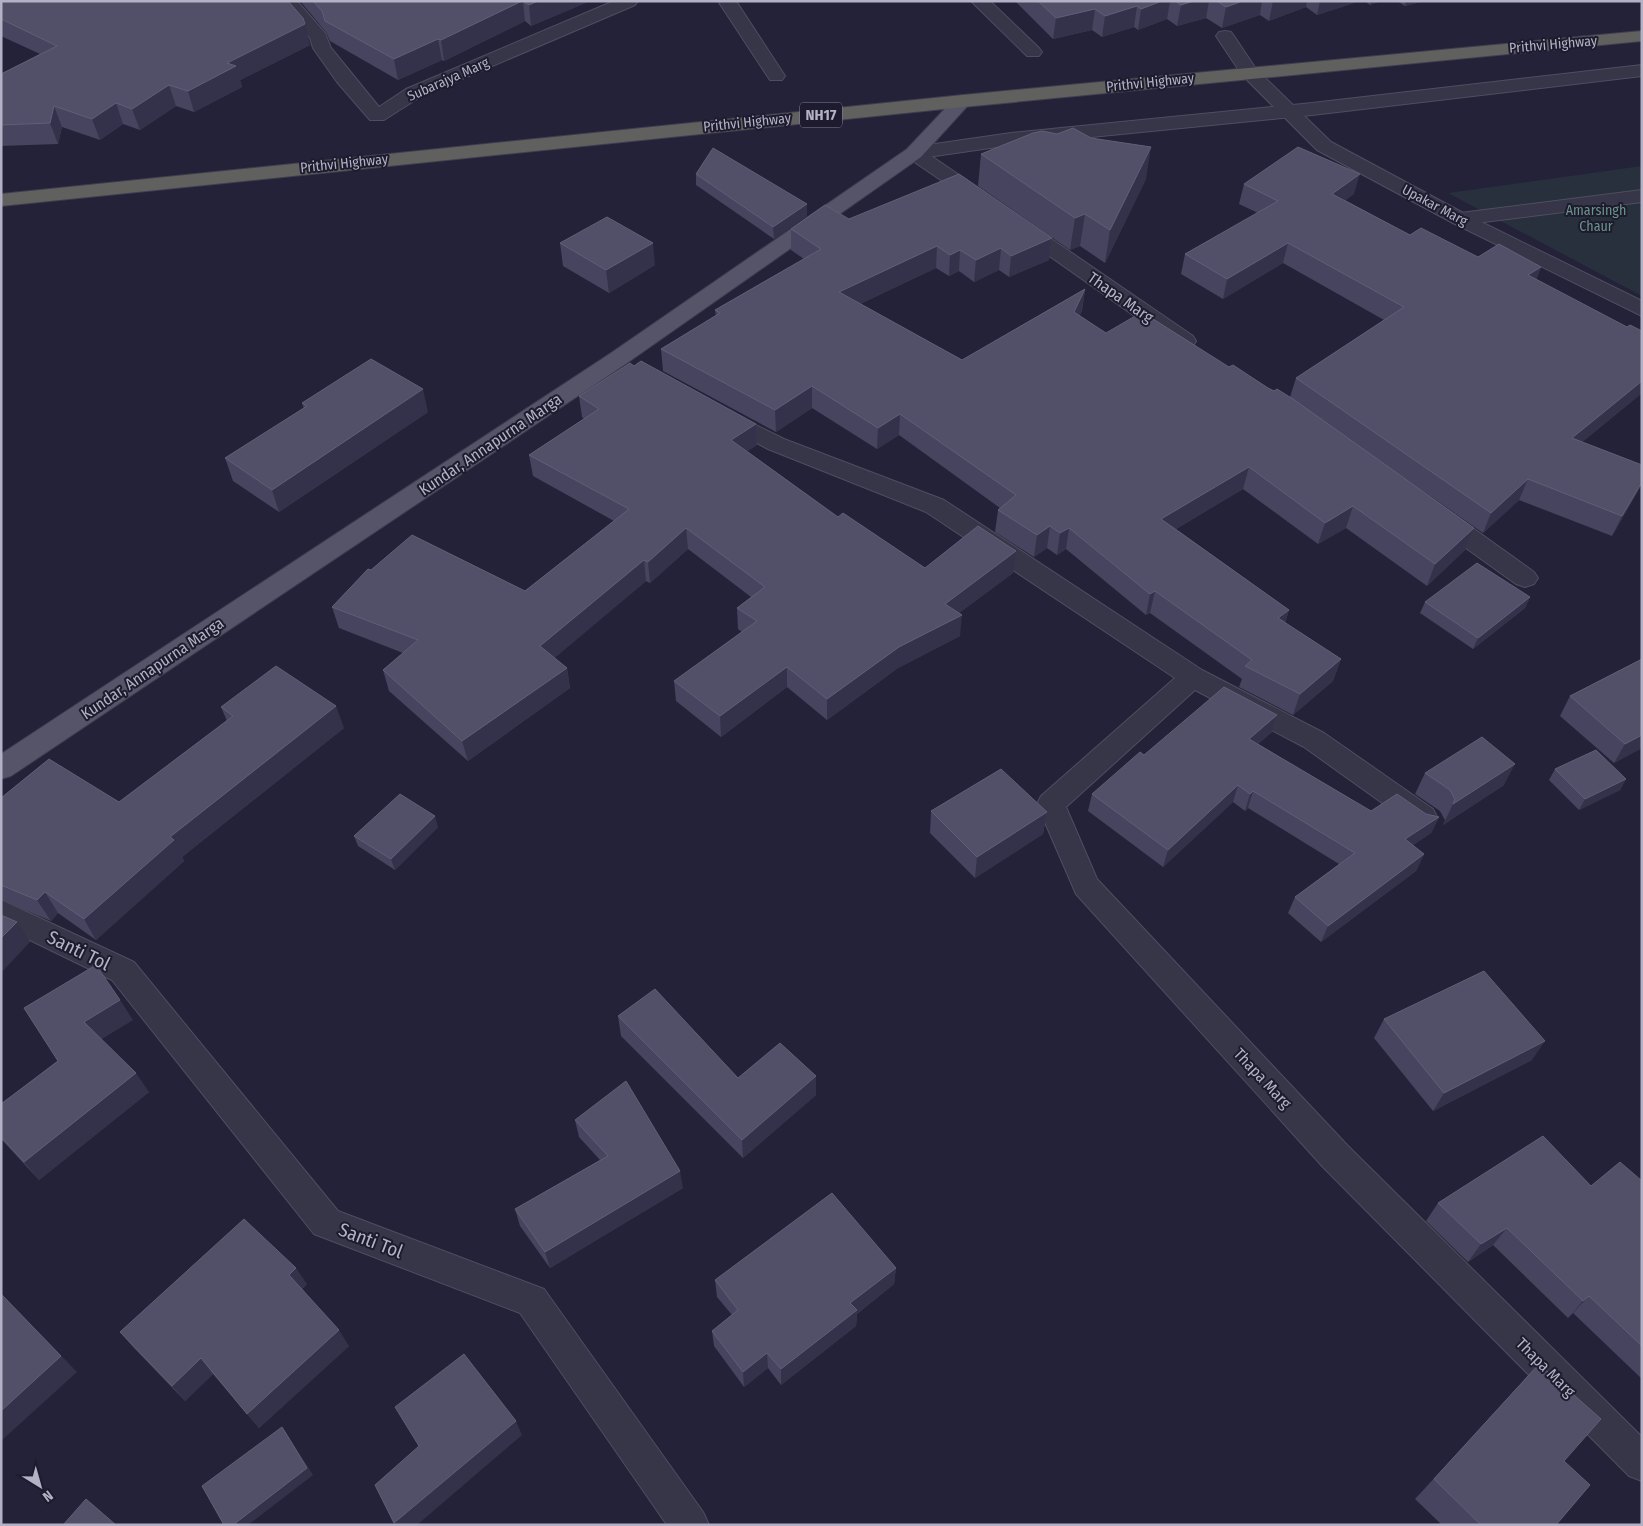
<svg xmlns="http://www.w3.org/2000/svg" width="1643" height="1526" font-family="'Fira Sans Condensed',sans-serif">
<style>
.green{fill:#27303c}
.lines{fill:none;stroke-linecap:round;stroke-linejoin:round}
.service-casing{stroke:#4f4e60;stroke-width:2}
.minor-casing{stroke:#4f4e60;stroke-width:2}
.primary-casing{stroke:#3d3c4f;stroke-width:2}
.trunk-casing{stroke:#403e50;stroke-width:2}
.service{fill:#373648;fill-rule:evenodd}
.minor{fill:#373648;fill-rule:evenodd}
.primary{fill:#555469;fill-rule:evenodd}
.trunk{fill:#60615e;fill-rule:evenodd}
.wall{fill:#46445e}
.shaded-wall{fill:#34324a}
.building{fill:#525069;stroke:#615f77}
.labels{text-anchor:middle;stroke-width:4;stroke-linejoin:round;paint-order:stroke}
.far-street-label{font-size:14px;fill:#b3b1c5;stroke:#1d1b2d}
.far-park-label{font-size:14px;fill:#699488;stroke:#1d1b2d}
.shield{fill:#1d1b2d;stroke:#868497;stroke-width:1}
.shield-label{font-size:15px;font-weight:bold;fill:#b3b1c5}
.street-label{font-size:16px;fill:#b3b1c5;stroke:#1d1b2d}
.near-street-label{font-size:19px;fill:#b3b1c5;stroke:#1d1b2d}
</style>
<rect width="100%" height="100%" fill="#242238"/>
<path class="green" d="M1642,166V296L1448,193Z"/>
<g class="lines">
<g class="service-casing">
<path id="service" d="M718,1H736L785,76L782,80H770Z
M971,1H990L1039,48L1042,52L1039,56H1027Z
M1225,31L1231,32L1234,36L1258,72L1255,76H1243L1240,72L1216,36L1219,32Z
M1642,65V76L1312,115L1011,145L914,159L907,157L904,153L907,149L914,147L1011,133L1312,103Z
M1642,190V202L1460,225L1453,223L1450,219L1453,215L1460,213Z"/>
</g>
<g class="minor-casing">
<path id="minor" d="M278,1H297L325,33L331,48L379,107L406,89L614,1H638L635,5L420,97L384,120H370L337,82L313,48L310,38Z
M1249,67L1255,68L1331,142L1467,215L1642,301V316L1453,223L1317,150L1243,76L1240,72L1243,68Z
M914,147L921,149L987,194L990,198L987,202L980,204L973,202L907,157L904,153L907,149Z
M1021,221L1028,223L1193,336L1196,341L1193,346L1185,348L1177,346L1014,231L1011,227L1014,223Z
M724,409L784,439L944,500L1202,670L1324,733L1433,809L1437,817L1433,825L1423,828L1413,825L1304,747L1195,690L1066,807L1097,879L1347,1145L1642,1437V1481L1629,1476L1323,1167L1076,894L1037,804L1041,796L1175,678L926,512L768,449L716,421L713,416L716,411Z
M1440,509L1449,511L1534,572L1538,578L1534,584L1525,587L1516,584L1431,523L1428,517L1431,511Z
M1,900L134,962L338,1211L544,1289L703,1512L709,1525H667L520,1313L314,1234L112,980L1,926Z"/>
</g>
<g class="primary-casing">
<path id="primary" d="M963,95L970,97L972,101L921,157L627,363L11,776L1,779V754L611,353L907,149L956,97Z"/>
</g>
<g class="trunk-casing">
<path id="trunk" d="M1642,31V41L963,107L1,206V194L963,95Z"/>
</g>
<use href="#service" class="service"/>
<use href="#minor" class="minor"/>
<use href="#primary" class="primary"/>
<use href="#trunk" class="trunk"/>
</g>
<path class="wall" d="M1,1L310,45L240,80L242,87L194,112L176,106L140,130L123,124L100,140L62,127L58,144L1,146V74L40,54L1,36Z
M300,1H590L531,26L525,21L444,61L442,60L398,80L330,41L326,32Z
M1015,1H1360L1317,15L1306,7L1269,21L1260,15L1222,28L1206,18L1177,26L1167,19L1138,30L1134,27L1102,37L1092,30L1053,39Z
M1365,1H1381L1370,5Z
M1397,1H1424L1405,6Z
M981,154L1146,179L1105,263L1080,246L1070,250L978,186Z
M696,174L807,216L774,239L696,185Z
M1244,184L1354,194L1345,200L1410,235L1478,257L1541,267L1536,280L1642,393L1582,442L1642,484L1612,536L1519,500L1483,533L1416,486L1474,528L1465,550L1427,586L1346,528L1318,544L1243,489L1176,529L1289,610L1285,623L1341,659L1333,681L1293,715L1239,687L1242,679L1150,613L1146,615L1066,549L1057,555L1047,548L1034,557L995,532L998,510L1000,508L899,435L877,449L812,408L776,432L663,371L661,349L716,316L715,310L804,259L791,250V229L849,219L1052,238L1049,260L1009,277L999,270L974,282L959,271L949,276L936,268L860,304L962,360L1085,289L1082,311L1079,316L1106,333L1229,367L1268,388L1290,397L1296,378L1384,320L1283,263L1223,299L1181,274L1185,254L1258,213L1239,204Z
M560,243L655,265L609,293L563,266Z
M634,366L756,424L757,445L747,451L838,517L925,568L1013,573L959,613L960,636L898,668L827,720L787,687L721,737L676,701L674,681L742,632L738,629L737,608L751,597L688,549L650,583L646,581L554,658L567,668L570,688L468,761L389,691L383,670L403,653L339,628L332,607L371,570L525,591L614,521L533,476L529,455L584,419L582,417L579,396Z
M302,403L428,412L279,512L233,481L225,458L304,409Z
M1530,597L1525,608L1473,649L1420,613L1425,602Z
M1642,659V748L1614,763L1560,716L1570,696Z
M221,707L344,728L182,857L184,861L96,940L58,913L51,921L1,900V798L119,802L227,721Z
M1277,715L1272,732L1258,744L1371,811L1426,814L1439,817L1431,833L1413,845L1424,854L1416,871L1321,942L1288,913L1295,897L1339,864L1248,808L1245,811L1233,802L1163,867L1088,811L1092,794L1144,755Z
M1555,769L1626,779L1620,790L1579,810L1549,780Z
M1425,773L1504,785L1443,825L1445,820L1440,811L1415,794Z
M931,811L1047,812L1043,834L975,878L930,833Z
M438,827L395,870L358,846L354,836Z
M618,1016L738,1078L816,1095L743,1158L621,1036Z
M1384,1019L1532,1060L1433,1111L1374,1038Z
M133,1020L101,1039L149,1092L39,1180L1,1139V1104L58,1061Z
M575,1120L683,1188L550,1268L520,1226L515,1209L600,1160L579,1137Z
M1642,1181V1379L1573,1313L1568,1318L1493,1245L1468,1262L1426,1221L1438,1203Z
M896,1268L894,1284L857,1314L856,1326L781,1385L768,1368L744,1387L714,1346L712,1331L732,1315L717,1297L715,1280Z
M307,1284L302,1289L349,1346L259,1428L213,1374L185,1401L134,1348L120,1332Z
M1539,1364L1564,1461L1556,1525H1442L1415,1499Z"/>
<path class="shaded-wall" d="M523,1L525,21L444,61L441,40Z
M538,1H590L531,26L529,5Z
M1162,1H1170L1167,19L1138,30L1141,9Z
M1194,1H1209L1206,18L1177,26L1181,5Z
M1243,1H1262L1260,15L1222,28L1226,7Z
M1273,1H1307L1306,7L1269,21Z
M1320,1H1360L1317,15Z
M1371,1H1381L1370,5Z
M1406,1H1424L1405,6Z
M1137,6L1134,27L1102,37L1105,16Z
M1095,9L1092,30L1053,39L1056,18Z
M305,24L310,45L240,80L242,87L194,112L188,91L227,63Z
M438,39L442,60L398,80L394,59Z
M169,85L176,106L140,130L132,109Z
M116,103L123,124L100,140L92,119Z
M54,106L62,127L58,144L50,123Z
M1151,147L1146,179L1105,263L1110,230Z
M1360,174L1354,194L1327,214L1332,194Z
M807,204V216L774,239L773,227Z
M1085,214L1080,246L1070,250L1075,218Z
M1052,238L1049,260L1009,277L1011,256Z
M653,243L655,265L609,293L606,270Z
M1288,243L1283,263L1223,299L1227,279Z
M937,246L936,268L838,314L839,292Z
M1001,248L999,270L974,282L976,260Z
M960,250L959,271L949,276L950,255Z
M1541,267L1533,287L1528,275Z
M1085,289L1082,311L1071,334L1074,312Z
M1642,381V393L1563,458L1572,438Z
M812,386V408L776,432L775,410Z
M423,389L428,412L279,512L272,490Z
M900,414L899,435L877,449L878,428Z
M756,424L757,445L733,461L731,440Z
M1249,467L1243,489L1157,540L1161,519Z
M1528,479L1519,500L1483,533L1491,513Z
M1642,482V484L1612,536L1622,516Z
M1353,506L1346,528L1318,544L1325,523Z
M1050,526L1047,548L1034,557L1037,535Z
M686,528L688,549L650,583L648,562Z
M1069,528L1066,549L1057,555L1060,533Z
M1474,528L1465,550L1427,586L1435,564Z
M1016,551L1013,573L943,625L945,604Z
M644,560L646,581L544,667L540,646Z
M1155,591L1150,613L1146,615L1150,594Z
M1530,597L1525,608L1473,649L1478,638Z
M1289,610L1282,632L1278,618Z
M962,615L960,636L898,668L827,720V699L899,647Z
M1341,659L1333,681L1293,715L1300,694Z
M787,667V687L721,737L720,716Z
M567,668L570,688L468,761L462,741Z
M336,706L344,728L182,857L184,861L96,940L84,919L170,837Z
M1277,715L1272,732L1244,756L1249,739Z
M1642,735V748L1614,763L1625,744Z
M1515,764L1504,785L1443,825L1453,804Z
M1626,779L1620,790L1579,810L1585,799Z
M1238,785L1233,802L1163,867L1168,850Z
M1253,791L1248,808L1245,811L1250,794Z
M1047,812L1043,834L975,878L977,857Z
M435,816L438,827L395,870L391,859Z
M1439,817L1431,833L1397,856L1405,839Z
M1424,854L1416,871L1321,942L1328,926Z
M45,892L58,913L51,921L37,900Z
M17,922L30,942L1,973V938Z
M120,1000L133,1020L97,1041L84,1022Z
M1545,1041L1532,1060L1433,1111L1444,1093Z
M136,1073L149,1092L39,1180L24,1162Z
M816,1076V1095L743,1158L742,1140Z
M680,1171L683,1188L550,1268L545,1252Z
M1507,1228L1493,1245L1468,1262L1481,1244Z
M296,1268L307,1284L299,1291L289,1275Z
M896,1268L894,1284L857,1314L856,1326L781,1385V1369L850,1303Z
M1,1293L77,1372L1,1441Z
M1589,1296L1573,1313L1568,1318L1583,1301Z
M339,1330L349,1346L259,1428L247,1414Z
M767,1353L768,1368L744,1387L743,1372Z
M201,1358L213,1374L185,1401L172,1386Z
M516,1421L522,1435L417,1525H395L394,1523Z
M282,1427L287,1434L313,1475L248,1525H233Z"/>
<path class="building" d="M1,1H288L303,18L305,24L227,63L236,66L188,91L169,85L132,109L116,103L92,119L54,106L50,123L1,125V74L57,46L1,19Z
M313,1H522L441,40L438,39L394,59L325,21L322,11Z
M523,1H538L529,5Z
M1038,1H1162L1141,9L1137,6L1105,16L1095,9L1056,18Z
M1175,1H1194L1181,5Z
M1217,1H1243L1226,7Z
M1073,128L1091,138L1151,147L1110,230L1085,214L1075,218L981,154L1033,133L1042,131L1057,134Z
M1298,147L1360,174L1332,194L1410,235L1421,228L1478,257L1499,244L1541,267L1528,275L1627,327L1630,325L1642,331V381L1572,438L1642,465V482L1622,516L1528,479L1491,513L1296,378L1404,307L1288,243L1227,279L1185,254L1278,201L1244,184Z
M713,148L807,204L773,227L696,174Z
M959,174L1052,238L1011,256L1001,248L976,260L960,250L950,255L937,246L839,292L962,360L1085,289L1074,312L1106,333L1142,312L1229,367L1233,365L1268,388L1274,391L1277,389L1293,399L1474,528L1435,564L1353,506L1325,523L1249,467L1161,519L1289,610L1278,618L1341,659L1300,694L1245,666L1252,660L1155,591L1150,594L1069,528L1060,533L1050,526L1037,535L998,510L1016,495L900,414L878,428L812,386L775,410L661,349L720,313L715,310L821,249L791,229L825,205L849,219Z
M607,217L653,243L606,270L560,243Z
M371,359L423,389L272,490L225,458L307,406L302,403Z
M641,361L756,424L731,440L838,517L843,513L925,568L978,526L1016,551L945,604L962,615L899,647L827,699L787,667L720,716L674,681L757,621L737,608L765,587L686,528L648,562L644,560L540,646L567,668L462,741L383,670L418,640L332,607L368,569L371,570L412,535L525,591L629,509L529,455L599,409L579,396L630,363L634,366Z
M1477,563L1530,597L1478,638L1425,602Z
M1642,659V735L1625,744L1570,696Z
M276,666L336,706L170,837L174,840L84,919L45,892L37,900L1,885V798L49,759L119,802L233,716L221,707Z
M1224,687L1277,715L1249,739L1371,811L1397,794L1426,814L1439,817L1405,839L1424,854L1328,926L1295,897L1355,853L1253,791L1250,794L1238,785L1168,850L1092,794L1140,752L1144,755Z
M1482,737L1515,764L1453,804L1455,799L1450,790L1425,773Z
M1596,750L1626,779L1585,799L1555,769Z
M1001,769L1047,812L977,857L931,811Z
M400,794L435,816L391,859L354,836Z
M1,915L17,922L1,938Z
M96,965L120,1000L84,1022L136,1073L24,1162L1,1137V1104L58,1061L24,1008Z
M1484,971L1545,1041L1444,1093L1384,1019Z
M655,989L738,1078L780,1043L816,1076L742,1140L618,1016Z
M626,1081L680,1171L545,1252L515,1209L608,1156L575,1120Z
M1543,1136L1591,1186L1620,1162L1642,1181V1346L1589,1296L1583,1301L1507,1228L1481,1244L1438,1203Z
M832,1193L896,1268L850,1303L857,1310L781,1369L767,1353L743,1372L712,1331L738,1310L715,1280Z
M244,1219L296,1268L289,1275L339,1330L247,1414L201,1358L172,1386L120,1332Z
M1,1294L61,1356L1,1411Z
M464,1354L516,1421L394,1523L375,1485L419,1446L395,1407Z
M1539,1364L1601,1419L1564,1461L1590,1485L1556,1525H1481L1434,1479Z
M282,1427L307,1468L233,1525H224L202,1486Z
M86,1499L116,1525H63Z"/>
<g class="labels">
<g class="far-street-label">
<text transform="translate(1553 44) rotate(-5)" y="5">Prithvi Highway</text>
<text transform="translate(448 79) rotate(-24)" y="5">Subarajya Marg</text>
<text transform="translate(1150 82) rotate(-6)" y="5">Prithvi Highway</text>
<text transform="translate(747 122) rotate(-6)" y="5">Prithvi Highway</text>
<text transform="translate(344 163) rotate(-6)" y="5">Prithvi Highway</text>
<text transform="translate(1435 205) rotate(28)" y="5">Upakar Marg</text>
</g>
<g class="far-park-label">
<text x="1596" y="215">Amarsingh<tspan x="1596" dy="16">Chaur</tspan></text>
</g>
<rect class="shield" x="800" y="102.5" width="42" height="25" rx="4"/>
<g class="shield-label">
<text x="821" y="120">NH17</text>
</g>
<g class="street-label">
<text transform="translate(1121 297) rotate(35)" y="6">Thapa Marg</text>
<text transform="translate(490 444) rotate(-34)" y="6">Kundar, Annapurna Marga</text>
<text transform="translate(152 668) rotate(-34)" y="6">Kundar, Annapurna Marga</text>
<text transform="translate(1263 1078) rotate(47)" y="6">Thapa Marg</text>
<text transform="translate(1546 1367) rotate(45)" y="6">Thapa Marg</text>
</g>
<g class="near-street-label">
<text transform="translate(79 950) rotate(26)" y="7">Santi Tol</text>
<text transform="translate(371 1240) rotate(21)" y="7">Santi Tol</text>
</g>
</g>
<rect width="1643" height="1526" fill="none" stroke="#b3b1c5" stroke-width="5"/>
<g transform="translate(40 1486) rotate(143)" stroke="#1d1b2d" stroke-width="4" paint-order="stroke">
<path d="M0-4L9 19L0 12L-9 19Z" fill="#b3b1c5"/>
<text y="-8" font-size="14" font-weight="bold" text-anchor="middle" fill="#b3b1c5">N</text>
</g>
</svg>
